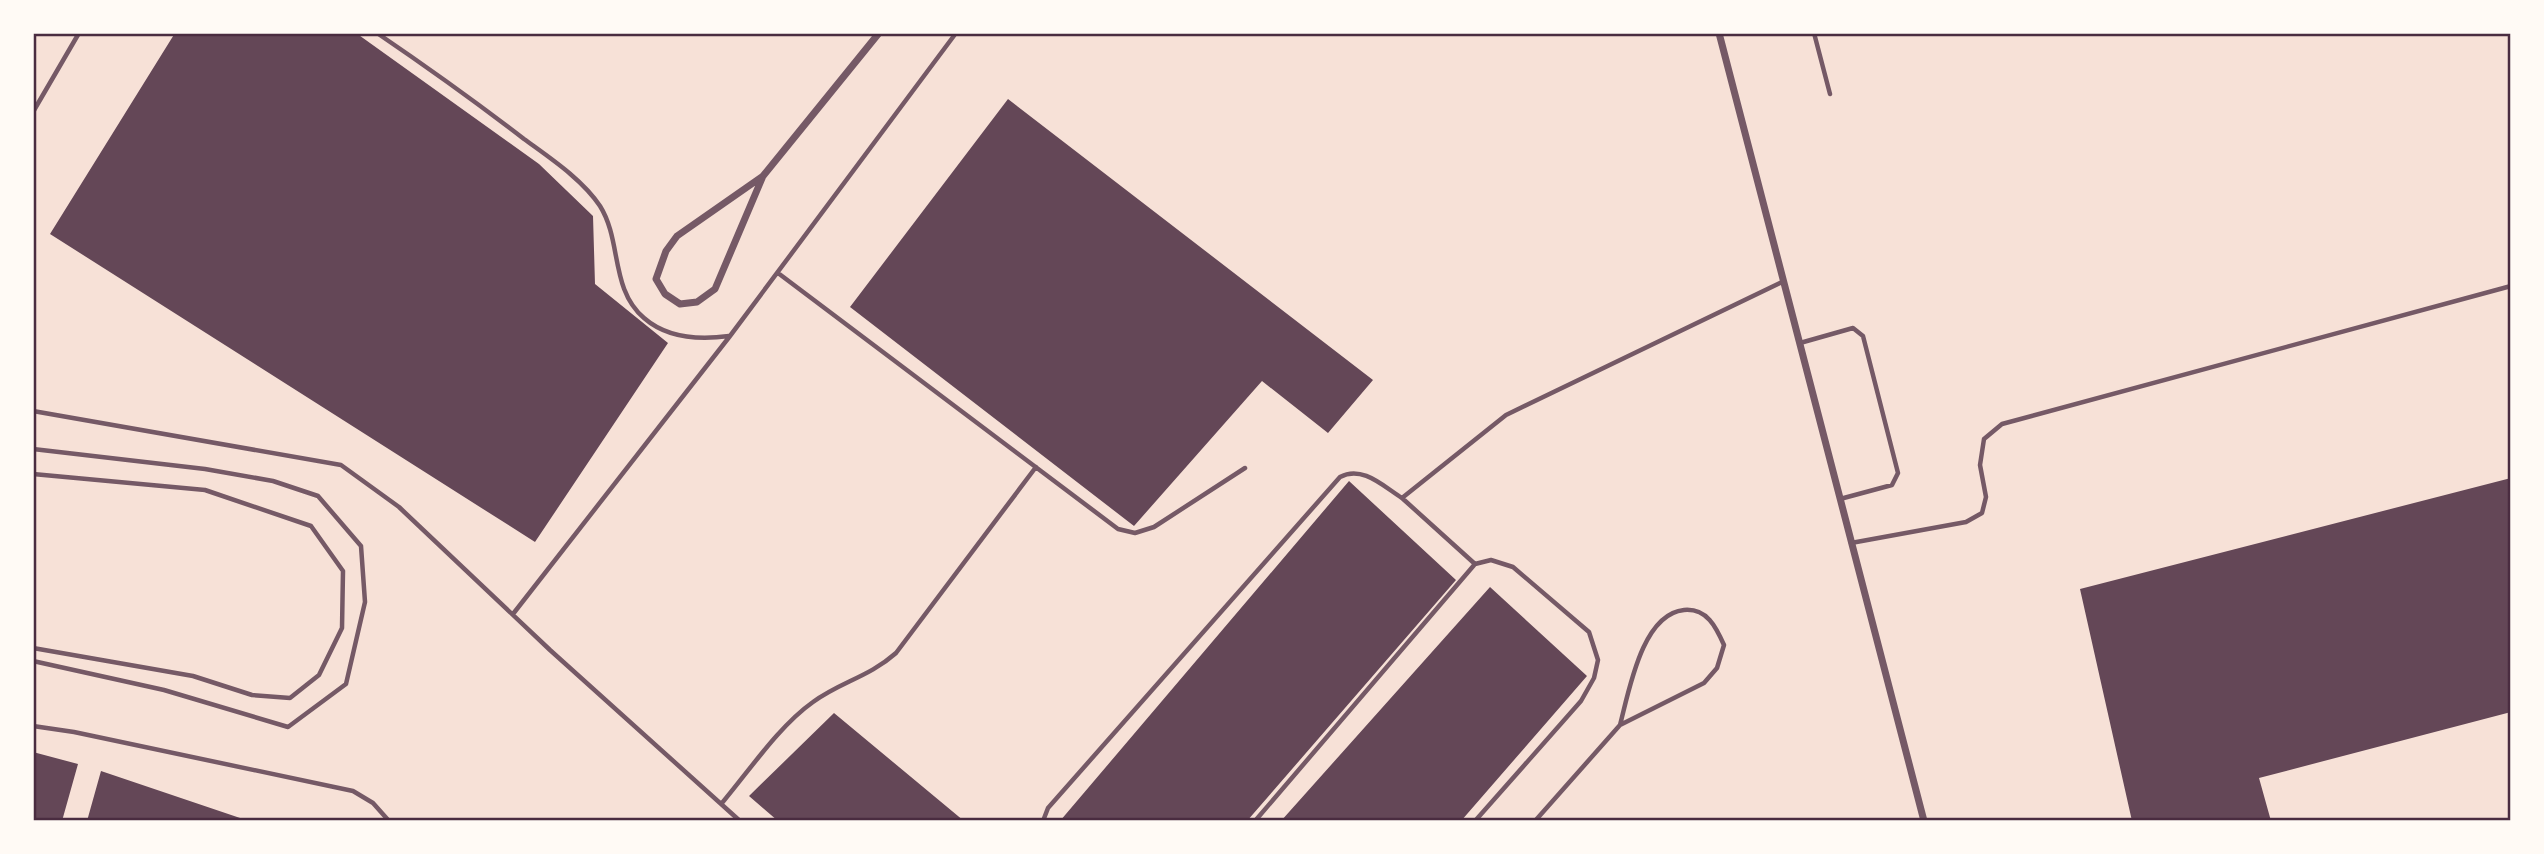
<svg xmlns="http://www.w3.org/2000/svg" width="2544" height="854" font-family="Inter,sans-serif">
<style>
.building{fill:#644757}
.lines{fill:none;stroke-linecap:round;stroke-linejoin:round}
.service{stroke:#755966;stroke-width:4.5}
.minor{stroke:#755966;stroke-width:7}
.neatline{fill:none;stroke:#4a2c40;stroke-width:2.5}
</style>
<rect width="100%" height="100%" fill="#f7e1d7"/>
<path class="building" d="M175,33H356L539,164L593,216L595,284L668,343L535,542L50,234Z
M1008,99L1373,380L1328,433L1262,381L1134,526L850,307Z
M2511,478V712L2259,778L2271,821H2132L2080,589Z
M1349,481L1456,580L1247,821H1060Z
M1490,587L1587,676L1461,821H1281Z
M834,713L964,821H778L749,796Z
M33,752L78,764L62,821H33Z
M101,771L246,820V821H87Z"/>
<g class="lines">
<path class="service" d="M377,33C427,67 476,102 524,139C550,158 582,179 600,206C622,241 610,289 644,318C668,339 700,340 729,336
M1814,33L1830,94
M33,112L79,33
M778,273L1118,529L1135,533L1154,527L1245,468
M1800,343L1853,328L1863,336L1898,473L1892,485L1840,499
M33,411L341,465L399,507L550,650L740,821
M33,449L205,469L273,481L318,496L361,546L365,602L346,684L288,727L164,690L33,661
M33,474L205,490L311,526L343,571L342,628L319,675L290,698L252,695L193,676L33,648
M1851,543L1966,522L1982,513L1986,497L1980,465L1984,439L2002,424L2511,286
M1475,564L1491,560L1513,567L1589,632L1598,660L1594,678L1581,701L1475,821
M513,614L730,336L956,33
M33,726L74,732L353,791L373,803L389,821
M722,803C749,771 779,726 813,702C840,682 869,677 896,653L1036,467
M1043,821L1048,808L1340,477C1362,465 1383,486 1402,498L1506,415L1782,282
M1255,821L1475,564L1402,498
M1535,821L1620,725L1704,683L1717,668L1724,645C1716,627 1707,608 1684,610C1642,614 1629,691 1620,725"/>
<path class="minor" d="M1719,33L1924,821
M763,176L677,236L666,251L656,279L665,294L680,304L697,302L715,289L763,176L879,33"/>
</g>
<rect width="2544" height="854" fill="none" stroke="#fffaf5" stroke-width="70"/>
<rect x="35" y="35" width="2474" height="784" class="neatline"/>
</svg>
